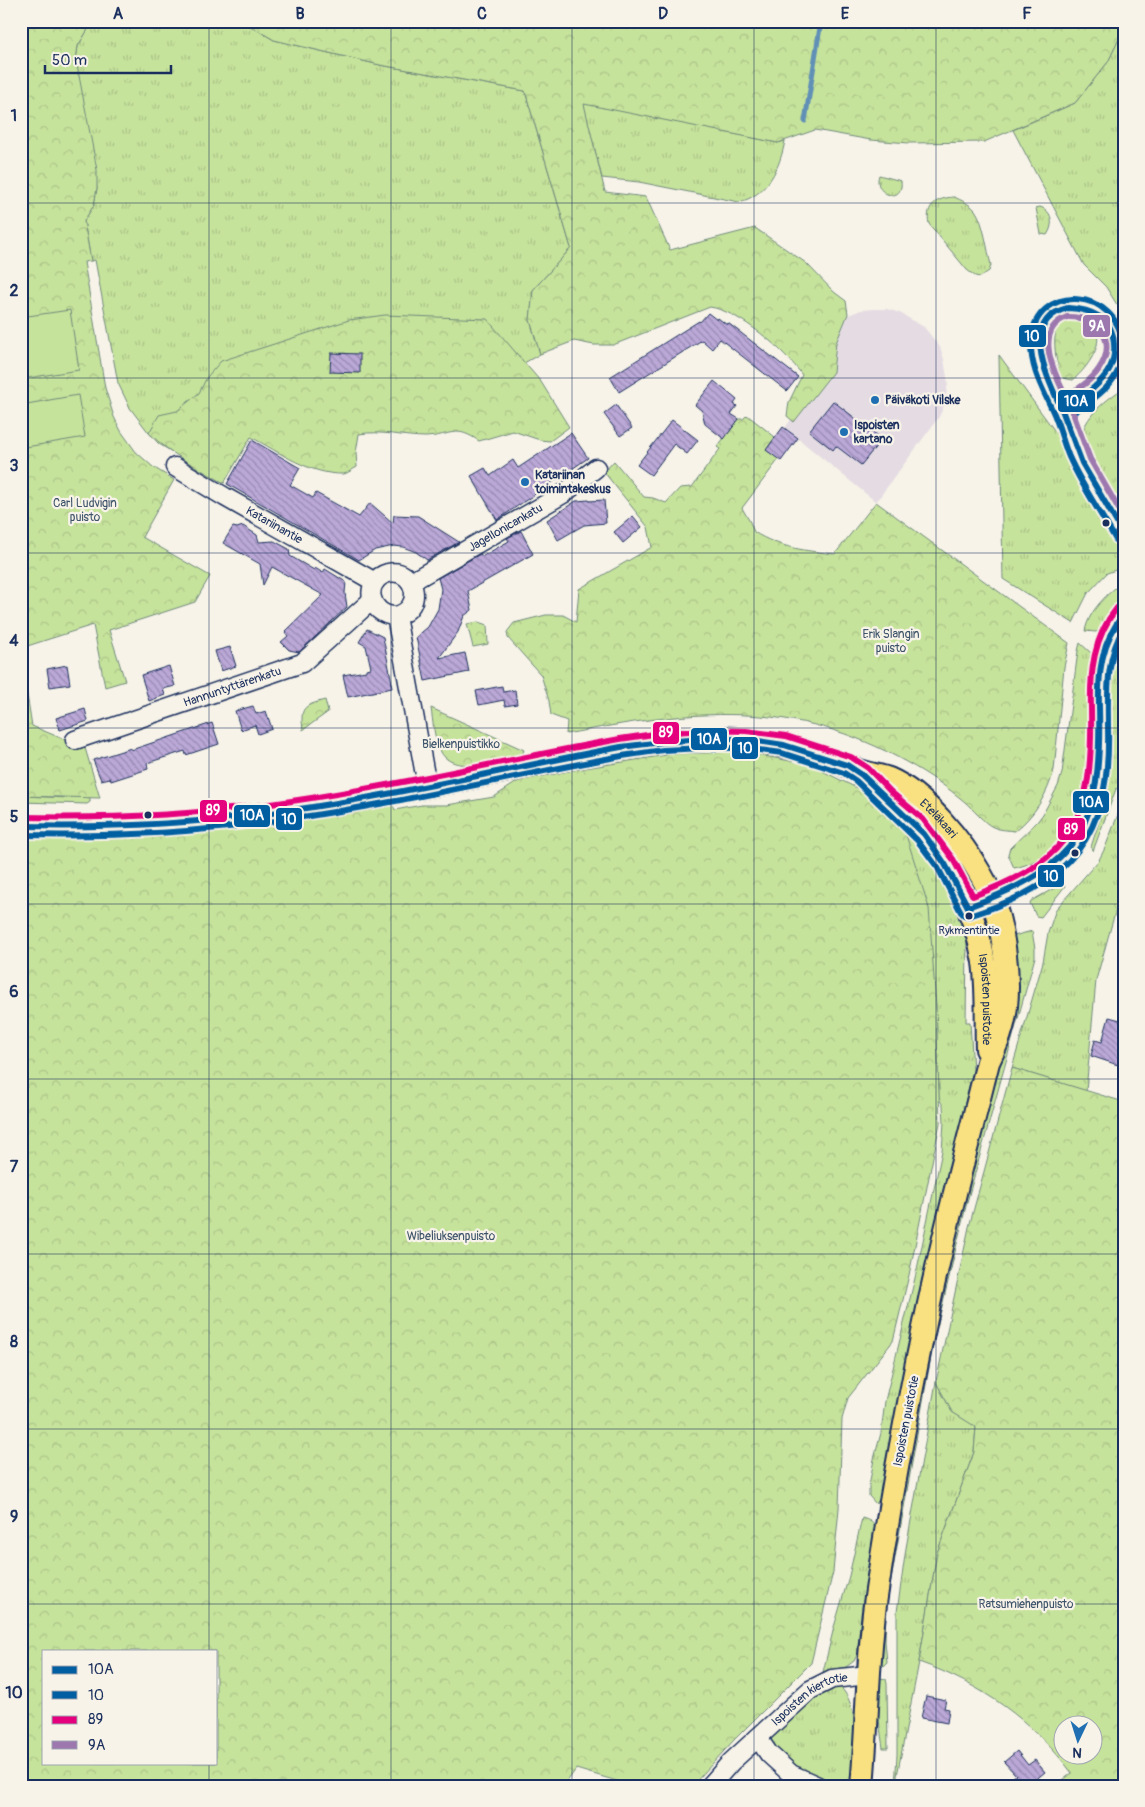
<svg xmlns="http://www.w3.org/2000/svg" width="1145" height="1807" font-family="Pangolin,sans-serif">
<style>
.built{fill:#e5dce3}
.grass{fill:url(#grass-tufts);stroke:#70897c}
.forest{fill:url(#forest-crowns);stroke:#70897c;fill-rule:evenodd}
.pitch{fill:#c6e39b;stroke:#70897c}
.lines{fill:none;stroke-linecap:round;stroke-linejoin:round}
.stream{stroke:#6190b6;stroke-width:5}
.building{fill:url(#building-back-hatch);stroke:#1b2f5e}
.minor-casing{stroke:#1b2f5e;stroke-width:21}
.major-casing{stroke:#1b2f5e;stroke-width:26}
.minor{stroke:#f7f3e8;stroke-width:18}
.major{stroke:#f9e181;stroke-width:22}
.bus-1-casing{stroke:#f7f3e8;stroke-width:10}
.bus-2-casing{stroke:#f7f3e8;stroke-width:10}
.bus-3-casing{stroke:#f7f3e8;stroke-width:10}
.bus-4-casing{stroke:#f7f3e8;stroke-width:10}
.bus-1{stroke:#005ea1;stroke-width:6}
.bus-2{stroke:#005ea1;stroke-width:6}
.bus-3{stroke:#e5007d;stroke-width:6}
.bus-4{stroke:#9c78af;stroke-width:6}
.grid{fill:none;stroke:#1b2f5e;stroke-width:1;stroke-opacity:0.55}
.poi-dot{fill:#1f6fb2;stroke:#f7f3e8;stroke-width:2}
.bus-dot{fill:#1b2f5e;stroke:#f7f3e8;stroke-width:2}
.labels{text-anchor:middle;stroke-width:4.5;stroke-linejoin:round;paint-order:stroke}
.bus-label{font-size:11px;fill:#1b2f5e;stroke:#f7f3e8}
.poi-label{font-size:12px;font-weight:bold;fill:#1b2f5e;stroke:#f7f3e8;text-anchor:start}
.park-label{font-size:12px;fill:#3d536a;stroke:#f7f3e8}
.street-label{font-size:12px;fill:#1b2f5e;stroke:#f7f3e8}
.line-badge{stroke:#f7f3e8;stroke-width:2}
.badge-label{font-size:14px;text-anchor:middle;font-weight:bold;fill:#fff}
.neatline{fill:none;stroke:#1b2f5e;stroke-width:2}
.grid-label{font-size:16px;text-anchor:middle;font-weight:bold;fill:#1b2f5e}
</style>
<defs>
<pattern id="grass-tufts" width="24" height="20" patternUnits="userSpaceOnUse" patternTransform="scale(1.25)"><rect width="24" height="20" fill="#c6e39b"/><path d="M3 7l-1-3M5 7V3M7 7l1-3M15 17l-1-3M17 17v-4M19 17l1-3" fill="none" stroke="#aac388"/></pattern>
<pattern id="forest-crowns" width="20" height="18" patternUnits="userSpaceOnUse" patternTransform="scale(1.25)"><rect width="20" height="18" fill="#c6e39b"/><path d="M2 6a3 3 0 1 1 6 0M12 15a3 3 0 1 1 6 0" fill="none" stroke="#aac388"/></pattern>
<pattern id="building-back-hatch" width="6" height="6" patternUnits="userSpaceOnUse" patternTransform="scale(1.25)"><rect width="6" height="6" fill="#bba8d7"/><path d="M-1 5l2 2M0 0l6 6M5-1l2 2" fill="none" stroke="#9789b2"/></pattern>
</defs>
<rect width="100%" height="100%" fill="#f7f3e8"/>
<filter id="ink" filterUnits="userSpaceOnUse"><feTurbulence type="fractalNoise" baseFrequency=".02" numOctaves="2"/><feDisplacementMap in="SourceGraphic" scale="10" xChannelSelector="R" yChannelSelector="G"/><feConvolveMatrix kernelMatrix="1 2 1 2 8 2 1 2 1" color-interpolation-filters="sRGB"/></filter>
<g filter="url(#ink)">
<path class="built" d="M874,309H887L900,313L924,327L940,347L944,359L948,383L944,406L939,417L876,502L785,428L823,374L836,320L861,310Z"/>
<path class="grass" d="M93,21H242L274,40L380,65L525,91L571,248L533,290L530,320L540,354L524,363L511,348L273,398L224,483L159,444L149,433L130,408L118,383L95,260L91,261L84,221L94,205L97,188L76,60L78,46Z
M1124,28V316L1106,287L1084,265L1013,130L1075,103L1108,62Z
M583,103L778,143L785,141C780,167 768,195 739,202L639,182L602,178Z
M879,175L901,181C904,205 872,195 879,175Z
M954,197C961,200 970,204 975,210C984,222 987,250 991,265L989,271L980,277L975,276L967,270L929,224C925,205 937,198 954,197Z
M1040,207C1053,211 1054,225 1047,235L1041,234L1036,208Z
M999,355L1057,434L1124,556V567L1107,573L1088,593L1073,623L1003,579Z
M1124,388V514L1084,450C1083,447 1081,442 1082,438C1082,418 1108,398 1124,388Z
M1124,581V598L1111,611L1100,630L1096,632L1085,631C1089,610 1108,593 1124,581Z
M1124,632V784L1116,789L1093,851L1091,847L1108,794L1112,661Z
M1080,643L1091,653C1077,717 1111,798 1054,847C1041,858 1030,865 1014,868L1008,854L1010,848L1037,822L1043,814L1058,786L1062,773L1078,651Z
M81,771L90,799V802L87,804L21,802V796L71,798Z
M867,793L879,800L949,880L971,944H967L966,1022H970L973,1070L923,1274L882,1495L876,1504L869,1496V1486L874,1459L881,1433L885,1401L916,1274L942,1151L944,1122L943,1106L939,1098L936,1006Z
M1124,799V881L1096,980L1086,1091L1012,1068L1043,962L1048,933L1056,909L1099,860L1105,848Z
M1062,884L1065,886L1041,917L1036,916L1030,903L1031,901Z
M1032,931L1035,949V957L967,1202L934,1340L886,1608L885,1641L887,1662L880,1669V1622L931,1339L979,1139L1005,1048L1010,937Z
M936,1382L952,1412L976,1426L974,1452L937,1553L919,1662L895,1786L897,1755V1612L906,1548Z
M862,1518C868,1520 873,1521 875,1528L860,1631L858,1653L854,1661L846,1667L823,1672L834,1627L849,1576Z
M880,1678L886,1679L887,1684L888,1748H883L877,1707L878,1679Z
M825,1687H840C860,1704 858,1762 851,1786H829L811,1778L782,1757L770,1740L816,1692Z"/>
<path class="forest" d="M21,21H93L78,46L76,60L97,170V188L94,205L84,221L91,261L84,262L105,388L114,417L121,431L136,452L153,467L174,480L142,537L210,576L195,602L109,630L125,681L105,687L93,625L21,648Z
M242,21H1124V28L1108,62L1075,103L984,142L909,143L871,140L815,130L778,143L584,104L605,192L646,197L670,250L755,228L806,263L834,292L846,301L848,314L836,343L833,372L794,422L787,416L789,402L802,375C786,351 739,311 710,307L613,345H594L574,341L540,354L530,320L533,290L571,248L525,91L380,65L274,40Z
M385,315L487,319L541,382L569,427L550,441L540,440L513,431L479,441C473,437 465,432 457,432C448,432 438,437 426,437C404,437 381,430 359,434L356,453L357,467C353,469 348,473 344,474C310,475 279,452 251,437L224,483C198,468 170,454 149,433L159,415L177,411L199,393L207,377L221,361L349,320Z
M1073,318C1116,325 1094,362 1073,380L1062,378C1056,368 1052,338 1057,328C1060,322 1067,319 1073,318Z
M747,415L775,437L766,450L779,459L742,508L750,522L754,532C779,548 807,551 835,554L876,502L1069,643L1064,667L1054,770C1047,795 1035,815 1015,831C1008,830 999,830 993,827C985,824 972,808 965,802C947,787 928,774 908,763C793,697 690,710 566,734L567,721L551,715L549,701L541,675L508,638L507,632L514,623L546,615H563L576,622L579,589L652,547L648,527L604,472L614,461L644,497L653,498L666,503L680,488L692,487L720,449L717,447L739,419H743Z
M478,622L487,625L488,644L473,647L467,624Z
M21,656L32,726L85,748L100,798L21,796Z
M325,700L328,712L303,730C300,707 303,706 325,700Z
M431,708L524,750L522,755C500,759 451,777 440,750C434,738 433,722 431,708Z
M745,752L810,765L867,793L906,835L929,908L936,1006L940,1123L909,1275L893,1341L848,1398L842,1419L839,1508L833,1572L811,1663L734,1740L692,1786H634L576,1769L564,1786H21V836C67,837 113,839 159,836C237,832 315,817 392,803L395,810L422,805H447L494,797L517,782L536,776L673,754ZM44,1651H216V1763H44Z
M1012,1068L1124,1102V1786H1055L1072,1773C1032,1720 981,1684 919,1662L937,1553L974,1452L976,1427L952,1412L936,1382L969,1227ZM1062,1724H1092V1754H1062Z"/>
<path class="pitch" d="M70,310L79,370L21,379V317Z
M78,395L85,437L26,447L21,420V405Z"/>
<g class="lines">
<path class="stream" d="M805,121L821,21"/>
</g>
<path class="building" d="M708,313L717,320L718,318L727,325L728,323L798,377L787,391L720,339L712,349L702,340L619,392L610,377L699,321L700,322Z
M331,353L360,354V373L330,372Z
M714,381L737,400L734,404L737,406L731,414L739,419L724,439L705,424L702,411L695,405Z
M833,401L882,439L861,465L836,446L833,450L809,431Z
M616,405L632,428L620,436L604,414Z
M672,420L698,440L687,454L674,444L651,475L637,465Z
M783,427L798,438L781,461L766,450Z
M571,433L588,458L497,520L471,476L485,468L490,476L513,460L518,468Z
M252,440L300,468L290,485L313,498L316,493L359,517L370,503L393,523L394,515L418,516L459,542L427,560L416,552L403,547L394,546L375,550L359,560L227,484Z
M589,500V501L604,500L606,523L584,525L558,540L547,520L576,501Z
M633,516L642,527L623,543L614,532Z
M243,526L257,535L259,542L274,541L289,549L290,556L314,570L315,568L323,573L325,569L346,582L345,593L347,607L299,652L289,650L281,642L288,636L285,632L323,595L272,567L263,585L260,564L223,543L233,527L237,528Z
M521,531L533,554L468,591L472,610L464,616L458,632L439,658L465,653L469,672L425,681L416,637L428,627L438,609L441,589L438,578L480,554L483,556L509,541L507,538Z
M367,629L383,637L392,683H391L392,688L348,697L343,675L366,671V669L371,668L366,646L359,642Z
M230,647L236,666L221,671L215,651Z
M67,665L70,684L50,687L47,669Z
M169,666L175,686L163,689L165,695L149,701L141,675Z
M502,686L503,692L515,690L517,704L505,706L504,700L479,705L476,691Z
M253,706L256,714L266,711L272,729L258,734L255,725L241,730L235,711Z
M85,709L88,721L60,730L56,718Z
M212,723L219,744L186,755L185,751L147,763L148,769L111,781L110,778L101,780L93,760L131,748V750Z
M1109,1017L1124,1021V1067L1091,1056L1095,1040L1102,1042Z
M926,1696L946,1700L944,1708L949,1709L947,1723L921,1718Z
M1017,1751L1028,1765L1035,1760L1045,1772L1028,1786H1020L1013,1777L1016,1775L1004,1762Z"/>
<g class="lines">
<g class="minor-casing">
<g id="minor">
<path id="s1" d="M175,467L225,497L375,582"/>
<path id="s2" d="M411,582L563,494L596,468"/>
<path d="M396,616C368,616 362,580 388,573C415,567 426,608 396,616L427,786"/>
<path id="s3" d="M75,740L302,663L372,600"/>
<path d="M968,907C1042,882 1094,851 1099,764C1101,740 1099,716 1099,692C1100,665 1104,634 1124,614"/>
<path d="M758,1738L769,1754L791,1774L818,1786"/>
<path id="s4" d="M710,1786L731,1762L810,1690L832,1679L868,1675"/>
</g>
</g>
<g class="major-casing">
<g id="major">
<path id="s5" d="M859,772C877,790 897,806 915,824C949,860 976,913 984,962C988,991 986,1020 987,1049"/>
<path id="s6" d="M21,826C123,830 224,822 324,805C398,793 471,777 545,763C602,751 667,737 725,738C773,740 811,751 855,769C866,774 878,775 889,779C924,794 963,843 981,875C1004,914 1015,991 1000,1034C997,1044 992,1053 988,1062C968,1143 946,1223 929,1304C909,1399 891,1494 877,1590C867,1655 868,1721 862,1786"/>
</g>
</g>
<use href="#minor" class="minor"/>
<use href="#major" class="major"/>
<g class="bus-1-casing">
<path id="bus-1" d="M1068,308C1091,309 1113,318 1114,344C1115,354 1113,364 1107,373C1096,389 1078,400 1062,410C1049,381 1017,320 1068,308Z
M1062,410L1082,463L1124,535
M21,826C110,828 198,824 286,811C398,795 509,768 621,747L662,742L704,739H745L784,745L847,765L862,775L924,834L945,864L968,907C1082,865 1102,826 1099,707C1098,674 1101,641 1124,614"/>
</g>
<g class="bus-2-casing">
<path id="bus-2" d="M1073,413C1084,406 1096,398 1106,388C1116,377 1124,362 1123,347C1120,287 1034,281 1031,342C1030,369 1044,391 1054,414C1060,428 1063,443 1069,457C1082,486 1100,512 1116,540
M21,835C111,837 200,833 289,819C401,803 511,776 622,756L663,750L704,748H744L782,753L844,773L856,781L917,840L938,868L961,912L964,915L969,916C1071,884 1111,836 1108,728C1108,694 1105,658 1124,628"/>
</g>
<g class="bus-3-casing">
<path id="bus-3" d="M21,817C110,819 198,815 285,802C398,786 508,759 620,739L661,733L703,730L746,731L786,736L851,757L868,768L891,792L923,819L953,859L973,896C1077,858 1093,816 1091,709C1090,673 1093,637 1117,608"/>
</g>
<g class="bus-4-casing">
<path id="bus-4" d="M1067,317C1099,316 1118,341 1099,369C1091,381 1078,389 1066,397C1055,375 1032,330 1067,317Z
M1073,413L1090,459L1124,518"/>
</g>
<use href="#bus-1" class="bus-1"/>
<use href="#bus-2" class="bus-2"/>
<use href="#bus-3" class="bus-3"/>
<use href="#bus-4" class="bus-4"/>
</g>
</g>
<path class="grid" d="M209,21V1651M391,21V1786M572,21V1786M754,21V1786M936,21V1786M21,203H1124M21,378H1124M21,553H1124M21,728H1124M21,904H1124M21,1079H1124M21,1254H1124M21,1429H1124M21,1604H1124M209,1763V1786"/>
<g class="poi-dot">
<circle cx="875" cy="400" r="5"/>
<circle cx="844" cy="432" r="5"/>
<circle cx="525" cy="482" r="5"/>
</g>
<g class="bus-dot">
<circle cx="1106" cy="523" r="4.5"/>
<circle cx="148" cy="815" r="4.5"/>
<circle cx="1075" cy="853" r="4.5"/>
<circle cx="969" cy="916" r="4.5"/>
</g>
<g class="labels">
<g class="bus-label">
<text x="969" y="934">Rykmentintie</text>
</g>
<g class="poi-label">
<text x="885" y="404">Päiväkoti Vilske</text>
<text x="854" y="429">Ispoisten<tspan x="854" dy="14">kartano</tspan></text>
<text x="535" y="479">Katariinan<tspan x="535" dy="14">toimintakeskus</tspan></text>
</g>
<g class="park-label">
<text x="85" y="507">Carl Ludvigin<tspan x="85" dy="14">puisto</tspan></text>
<text x="891" y="638">Erik Slangin<tspan x="891" dy="14">puisto</tspan></text>
<text x="461" y="748">Bielkenpuistikko</text>
<text x="451" y="1240">Wibeliuksenpuisto</text>
<text x="1026" y="1608">Ratsumiehenpuisto</text>
</g>
<g class="street-label">
<text dy="4" stroke="none"><textPath href="#s1" startOffset="115">Katariinantie</textPath></text>
<text dy="4" stroke="none"><textPath href="#s2" startOffset="109">Jagellonicankatu</textPath></text>
<text dy="4" stroke="none"><textPath href="#s3" startOffset="166">Hannuntyttärenkatu</textPath></text>
<text dy="4" stroke="none"><textPath href="#s6" startOffset="945">Eteläkaari</textPath></text>
<text dy="4" stroke="none"><textPath href="#s5" startOffset="270">Ispoisten puistotie</textPath></text>
<text transform="translate(906 1421) rotate(-79)" y="4">Ispoisten puistotie</text>
<text dy="4" stroke="none"><textPath href="#s4" startOffset="134">Ispoisten kiertotie</textPath></text>
</g>
</g>
<g class="line-badge">
<rect x="1082" y="314" width="29" height="24" rx="5" fill="#9c78af"/>
<rect x="1018" y="324" width="29" height="24" rx="5" fill="#005ea1"/>
<rect x="1057" y="389" width="39" height="24" rx="5" fill="#005ea1"/>
<rect x="652" y="721" width="28" height="24" rx="5" fill="#e5007d"/>
<rect x="690" y="727" width="38" height="24" rx="5" fill="#005ea1"/>
<rect x="731" y="736" width="28" height="24" rx="5" fill="#005ea1"/>
<rect x="1072" y="790" width="38" height="24" rx="5" fill="#005ea1"/>
<rect x="199" y="799" width="29" height="24" rx="5" fill="#e5007d"/>
<rect x="233" y="804" width="38" height="24" rx="5" fill="#005ea1"/>
<rect x="275" y="807" width="28" height="24" rx="5" fill="#005ea1"/>
<rect x="1057" y="817" width="29" height="24" rx="5" fill="#e5007d"/>
<rect x="1037" y="864" width="28" height="24" rx="5" fill="#005ea1"/>
</g>
<g class="badge-label">
<text x="1097" y="331">9A</text>
<text x="1032" y="341">10</text>
<text x="1076" y="406">10A</text>
<text x="666" y="737">89</text>
<text x="709" y="744">10A</text>
<text x="745" y="753">10</text>
<text x="1091" y="807">10A</text>
<text x="213" y="815">89</text>
<text x="252" y="820">10A</text>
<text x="289" y="824">10</text>
<text x="1071" y="834">89</text>
<text x="1051" y="881">10</text>
</g>
<rect width="1145" height="1807" fill="none" stroke="#f7f3e8" stroke-width="55"/>
<rect x="42" y="1650" width="175" height="115" fill="#f7f3e8" stroke="#9fa5b1"/>
<rect x="52" y="1666" width="25" height="8" fill="#005ea1" stroke="#9fa5b1"/>
<text x="88" y="1674" font-size="15" fill="#1b2f5e">10A</text>
<rect x="52" y="1691" width="25" height="8" fill="#005ea1" stroke="#9fa5b1"/>
<text x="88" y="1700" font-size="15" fill="#1b2f5e">10</text>
<rect x="52" y="1716" width="25" height="8" fill="#e5007d" stroke="#9fa5b1"/>
<text x="88" y="1724" font-size="15" fill="#1b2f5e">89</text>
<rect x="52" y="1741" width="25" height="8" fill="#9c78af" stroke="#9fa5b1"/>
<text x="88" y="1750" font-size="15" fill="#1b2f5e">9A</text>
<g transform="translate(1078 1740) rotate(184)"><circle r="24" fill="#f7f3e8" stroke="#9fa5b1"/>
<path d="M0-4L9 19L0 12L-9 19Z" fill="#1f6fb2"/>
<text y="-8" font-size="14" font-weight="bold" text-anchor="middle" fill="#1b2f5e">N</text>
</g>
<path d="M45 65v8h126v-8" fill="none" stroke="#1b2f5e" stroke-width="2.5"/>
<text x="52" y="65" font-size="15" fill="#1b2f5e" stroke="#f7f3e8" stroke-width="4" paint-order="stroke">50 m</text>
<rect x="28" y="28" width="1090" height="1752" class="neatline"/>
<g class="grid-label">
<text x="118" y="19">A</text>
<text x="300" y="19">B</text>
<text x="482" y="19">C</text>
<text x="663" y="19">D</text>
<text x="845" y="19">E</text>
<text x="1027" y="19">F</text>
<text x="14" y="121">1</text>
<text x="14" y="296">2</text>
<text x="14" y="471">3</text>
<text x="14" y="646">4</text>
<text x="14" y="822">5</text>
<text x="14" y="997">6</text>
<text x="14" y="1172">7</text>
<text x="14" y="1347">8</text>
<text x="14" y="1522">9</text>
<text x="14" y="1698">10</text>
</g>
</svg>
